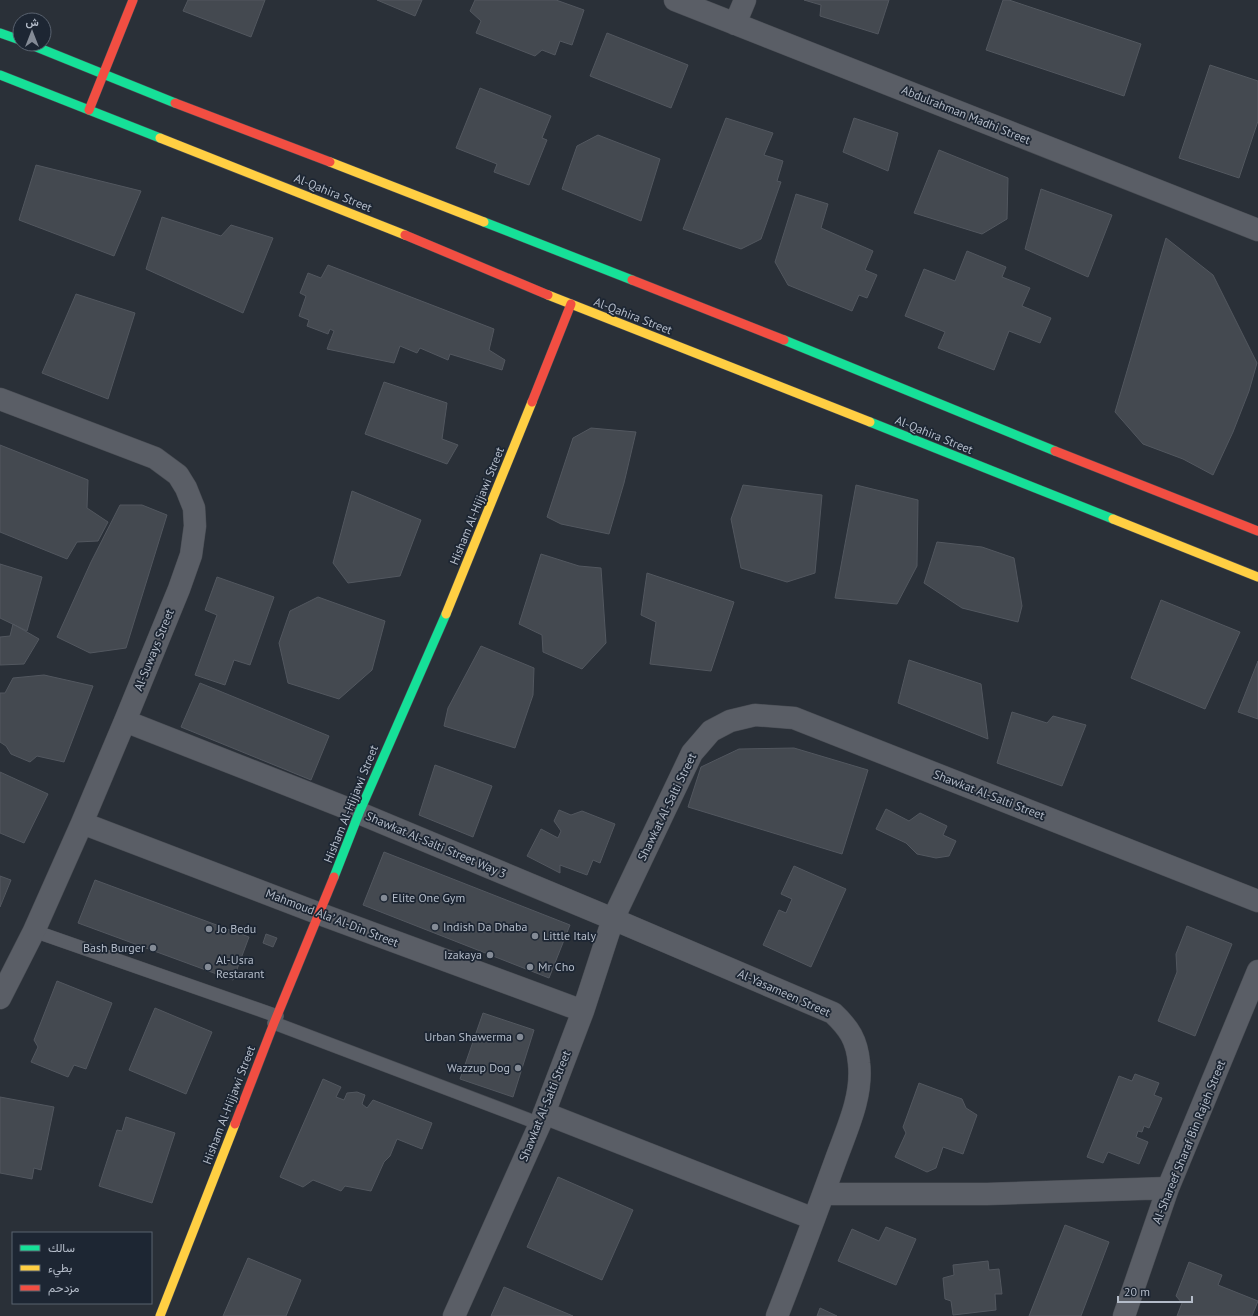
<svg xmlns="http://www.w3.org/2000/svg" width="1258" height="1316" font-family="'PT Sans',Vazirmatn,sans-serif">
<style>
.building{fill:#444950;stroke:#52575f}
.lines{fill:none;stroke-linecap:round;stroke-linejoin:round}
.lane-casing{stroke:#484c53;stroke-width:14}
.street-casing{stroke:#484c53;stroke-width:23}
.fast-casing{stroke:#484c53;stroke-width:10}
.slow-casing{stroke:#484c53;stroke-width:10}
.jam-casing{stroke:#484c53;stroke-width:10}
.lane{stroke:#5a5e66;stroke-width:13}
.street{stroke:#5a5e66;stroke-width:22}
.fast{stroke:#16e098;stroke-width:9}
.slow{stroke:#ffcf43;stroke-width:9}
.jam{stroke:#f24e42;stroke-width:9}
.poi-dot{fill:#848b96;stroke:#1d2633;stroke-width:1.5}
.labels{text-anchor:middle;stroke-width:3.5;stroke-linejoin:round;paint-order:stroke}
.street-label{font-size:12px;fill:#b4bcc9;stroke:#1d2633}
.poi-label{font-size:12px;fill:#b4bcc9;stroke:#1d2633;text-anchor:start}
</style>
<rect width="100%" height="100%" fill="#2a3038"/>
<path class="building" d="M188,0H265L251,37L183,11Z
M377,0H422L415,16Z
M475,0H556L584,10L572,45L560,41L555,55L542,50L535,56L476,33L481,21L470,11Z
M804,0H889L878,34L820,16L821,5Z
M1003,0H1009L1141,44L1124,96L986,50Z
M607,33L688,65L671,108L590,76Z
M1210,65L1258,81V121L1239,178L1179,158Z
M480,88L551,116L542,138L547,140L529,185L494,172L497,164L456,148Z
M726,118L773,133L764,155L783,161L777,181L781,182L761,239L741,249L683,229Z
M854,118L898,133L888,171L843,152Z
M598,135L660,159L641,221L562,189L577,146Z
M939,150L1008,178L1007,219L982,234L914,213Z
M36,165L141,191L114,256L19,220Z
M1041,189L1112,215L1088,277L1025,249Z
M796,194L828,204L821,228L873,251L865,270L877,275L867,298L859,295L852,311L788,285L775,262Z
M162,217L221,236L231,225L273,238L243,313L146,269Z
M1166,238L1213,275L1257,363L1249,391L1233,432L1213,475L1183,459L1143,444L1115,412Z
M967,251L1006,267L1002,277L1030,288L1022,306L1051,318L1040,343L1009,331L994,370L938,348L945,332L905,316L924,269L955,281Z
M328,265L494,329L489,350L505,360L502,370L450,354L448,360L420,348L417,353L400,346L394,363L327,349L334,331L330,329L328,334L307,326L309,320L299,316L306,296L300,293L308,273L321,278Z
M76,294L135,313L108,399L42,373Z
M384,382L447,403L442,439L458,445L447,464L365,434Z
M591,428L636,432L624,483L609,534L561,524L547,517L573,438Z
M0,445L88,480L87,508L108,522L98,541L77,542L67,559L0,532Z
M743,485L822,495L815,573L787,582L741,568L731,519Z
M856,485L918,500L917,566L897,604L835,598Z
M352,491L421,520L400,576L348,583L333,563Z
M120,505H142L167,515L126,648L90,653L57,637L91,562Z
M937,542L982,547L1014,558L1022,606L1018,622L962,608L924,583Z
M541,554L579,566L601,568L606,643L582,669L543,652L542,635L519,624Z
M0,564L42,577L27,631L0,618Z
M647,573L734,602L711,671L650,664L656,622L641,615Z
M217,577L274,597L250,665L234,660L225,685L195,675L217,615L205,610Z
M318,597L385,621L372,670L339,699L288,683L279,643L290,611Z
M1161,600L1240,632L1205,709L1131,678Z
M13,624L39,639L24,664L0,665V637L10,636Z
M481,646L534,668L533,695L515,748L444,726L448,708Z
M909,660L981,684L988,739L898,703Z
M1258,661V719L1238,712Z
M44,675L93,686L64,762L37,756L30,762L11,754L6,746L0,742V693H5L13,678Z
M200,683L329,736L311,780L181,727Z
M1012,712L1047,723L1053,716L1086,725L1062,786L997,763Z
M794,748L868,770L842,854L688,807L701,767L739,749Z
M435,765L492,786L473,837L419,815Z
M0,772L48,794L24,843L0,833Z
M886,809L909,821L920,813L947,826L943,835L956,841L949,856L936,858L917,854L906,843L876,829Z
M559,810L571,815L582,811L615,824L600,863L593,860L587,875L560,865V873L527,856L541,829L558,838L561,831L554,821Z
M384,852L570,925L549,978L363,905Z
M794,866L846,889L811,967L763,945L779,910L786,913L792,899L781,894Z
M0,876L11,880L0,907Z
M95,880L249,937L233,980L78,923Z
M1187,926L1232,944L1195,1036L1158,1021L1177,972L1176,954Z
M266,934L277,938L273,947L263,943Z
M57,981L112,1003L86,1069L74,1065L68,1077L31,1062L38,1047L34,1040Z
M155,1008L212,1032L186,1094L129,1070Z
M483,1013L534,1030L513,1097L460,1079Z
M1135,1074L1159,1083L1154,1095L1162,1098L1149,1128L1144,1126L1142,1132L1138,1131L1136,1137L1148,1142L1139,1164L1108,1152L1103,1163L1087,1157L1119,1076L1132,1081Z
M323,1079L341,1087L336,1097L344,1100L347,1093L357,1092L365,1095L362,1104L367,1108L373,1100L432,1123L422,1149L397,1139L390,1156L384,1162L371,1191L345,1186L341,1191L313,1180L303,1187L280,1177Z
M919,1083L962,1099L966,1108L977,1115L963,1154L943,1147L936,1168L927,1172L895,1157L906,1133L903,1127Z
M0,1097L54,1107L41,1170L34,1168L32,1179L0,1173Z
M126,1117L175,1133L152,1203L99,1186L117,1130L122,1131Z
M558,1177L633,1210L602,1280L527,1247Z
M1065,1225L1109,1242L1081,1316H1029Z
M886,1227L916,1239L896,1285L838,1261L852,1229L879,1241Z
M248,1258L301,1280L286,1316H223Z
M988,1261L989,1270L999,1269L1002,1294H995L996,1310L953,1315L951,1301L945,1299L943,1278L954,1275L953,1265Z
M1189,1262L1222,1275L1218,1285L1258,1301L1252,1316H1177L1182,1303L1176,1296Z
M504,1287L573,1316H491Z
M820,1308L837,1316H817Z"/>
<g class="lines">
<g class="lane-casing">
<path id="lane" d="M34,931L277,1016
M274,1023L540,1124"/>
</g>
<g class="street-casing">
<path id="street" d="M675,0L1258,230
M735,24L745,0
M0,399L155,458L178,475L186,488L194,508L195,526L191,555L179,589L125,721L82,823L34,931L0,998
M125,721L359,813L613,919L833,1013C849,1028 857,1040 859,1063C863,1097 846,1131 835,1162C816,1214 797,1265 777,1316
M82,823L320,914L583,1011
M544,1113L814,1219
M824,1194H987L1168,1188
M454,1316L540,1124L583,1011L613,919L692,753L711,731L730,721L755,715L794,718L1258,901
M1124,1316L1168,1188L1258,971"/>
</g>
<g class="fast-casing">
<path id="fast" d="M0,33L20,40
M29,44L175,103
M0,75L160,138
M484,222L632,280
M784,340L1055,451
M870,422L1113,519
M334,877L359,813L446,614"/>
</g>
<g class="slow-casing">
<path id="slow" d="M160,138L405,235
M330,162L484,222
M548,295L870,422
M1113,519L1258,577
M446,614L532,402
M160,1316L235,1124"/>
</g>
<g class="jam-casing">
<path id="jam" d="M175,103L330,162
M89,110L133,0
M405,235L548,295
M632,280L784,340
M532,402L571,304
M1055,451L1258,531
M235,1124L274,1023L334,877"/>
</g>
<use href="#lane" class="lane"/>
<use href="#street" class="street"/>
<use href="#fast" class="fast"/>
<use href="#slow" class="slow"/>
<use href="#jam" class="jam"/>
</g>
<g class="poi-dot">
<circle cx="384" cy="898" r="4"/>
<circle cx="435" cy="927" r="4"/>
<circle cx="209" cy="929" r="4"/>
<circle cx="535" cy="936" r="4"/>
<circle cx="153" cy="948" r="4"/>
<circle cx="490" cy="955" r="4"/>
<circle cx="208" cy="967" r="4"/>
<circle cx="530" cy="967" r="4"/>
<circle cx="520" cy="1037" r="4"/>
<circle cx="518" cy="1068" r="4"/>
</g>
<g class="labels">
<g class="street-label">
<text transform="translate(966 115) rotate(22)" y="4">Abdulrahman Madhi Street</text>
<text transform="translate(333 193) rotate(22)" y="4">Al-Qahira Street</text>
<text transform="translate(633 316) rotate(21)" y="4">Al-Qahira Street</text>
<text transform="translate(934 435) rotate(22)" y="4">Al-Qahira Street</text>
<text transform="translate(477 506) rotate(-68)" y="4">Hisham Al-Hijjawi Street</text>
<text transform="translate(154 650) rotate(-68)" y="4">Al-Suways Street</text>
<text transform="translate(989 795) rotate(21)" y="4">Shawkat Al-Salti Street</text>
<text transform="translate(351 804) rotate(-68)" y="4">Hisham Al-Hijjawi Street</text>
<text transform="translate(667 807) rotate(-64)" y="4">Shawkat Al-Salti Street</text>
<text transform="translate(436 845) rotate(23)" y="4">Shawkat Al-Salti Street Way 3</text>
<text transform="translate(332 918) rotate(21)" y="4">Mahmoud Ala’ Al-Din Street</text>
<text transform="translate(784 993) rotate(24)" y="4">Al-Yasameen Street</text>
<text transform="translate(229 1105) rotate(-69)" y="4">Hisham Al-Hijjawi Street</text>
<text transform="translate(545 1106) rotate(-68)" y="4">Shawkat Al-Salti Street</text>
<text transform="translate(1189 1142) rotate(-68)" y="4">Al-Shareef Sharaf Bin Rajeh Street</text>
</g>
<g class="poi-label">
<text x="392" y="902">Elite One Gym</text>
<text x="443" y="931">Indish Da Dhaba</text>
<text x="217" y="933">Jo Bedu</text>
<text x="543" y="940">Little Italy</text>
<text x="145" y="952" text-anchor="end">Bash Burger</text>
<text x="482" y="959" text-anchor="end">Izakaya</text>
<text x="216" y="964">Al-Usra<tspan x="216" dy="14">Restarant</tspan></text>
<text x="538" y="971">Mr Cho</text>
<text x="512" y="1041" text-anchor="end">Urban Shawerma</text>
<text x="510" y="1072" text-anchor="end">Wazzup Dog</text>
</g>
</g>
<rect x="12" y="1232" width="140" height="72" fill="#1d2633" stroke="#59626f"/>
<rect x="20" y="1245" width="20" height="6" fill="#16e098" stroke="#59626f"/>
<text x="48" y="1252" font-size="12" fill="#b4bcc9">سالك</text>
<rect x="20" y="1265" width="20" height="6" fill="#ffcf43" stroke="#59626f"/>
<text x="48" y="1272" font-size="12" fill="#b4bcc9">بطيء</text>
<rect x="20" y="1285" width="20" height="6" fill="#f24e42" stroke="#59626f"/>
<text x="48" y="1292" font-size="12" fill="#b4bcc9">مزدحم</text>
<g transform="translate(32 32)"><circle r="19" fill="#1d2633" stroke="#59626f"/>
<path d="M0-3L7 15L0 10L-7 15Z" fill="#848b96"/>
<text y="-6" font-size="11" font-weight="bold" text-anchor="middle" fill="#b4bcc9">ش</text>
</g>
<path d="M1118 1296v6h74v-6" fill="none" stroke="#b4bcc9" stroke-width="2"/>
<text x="1124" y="1296" font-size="12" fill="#b4bcc9" stroke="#1d2633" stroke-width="3" paint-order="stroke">20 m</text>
</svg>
